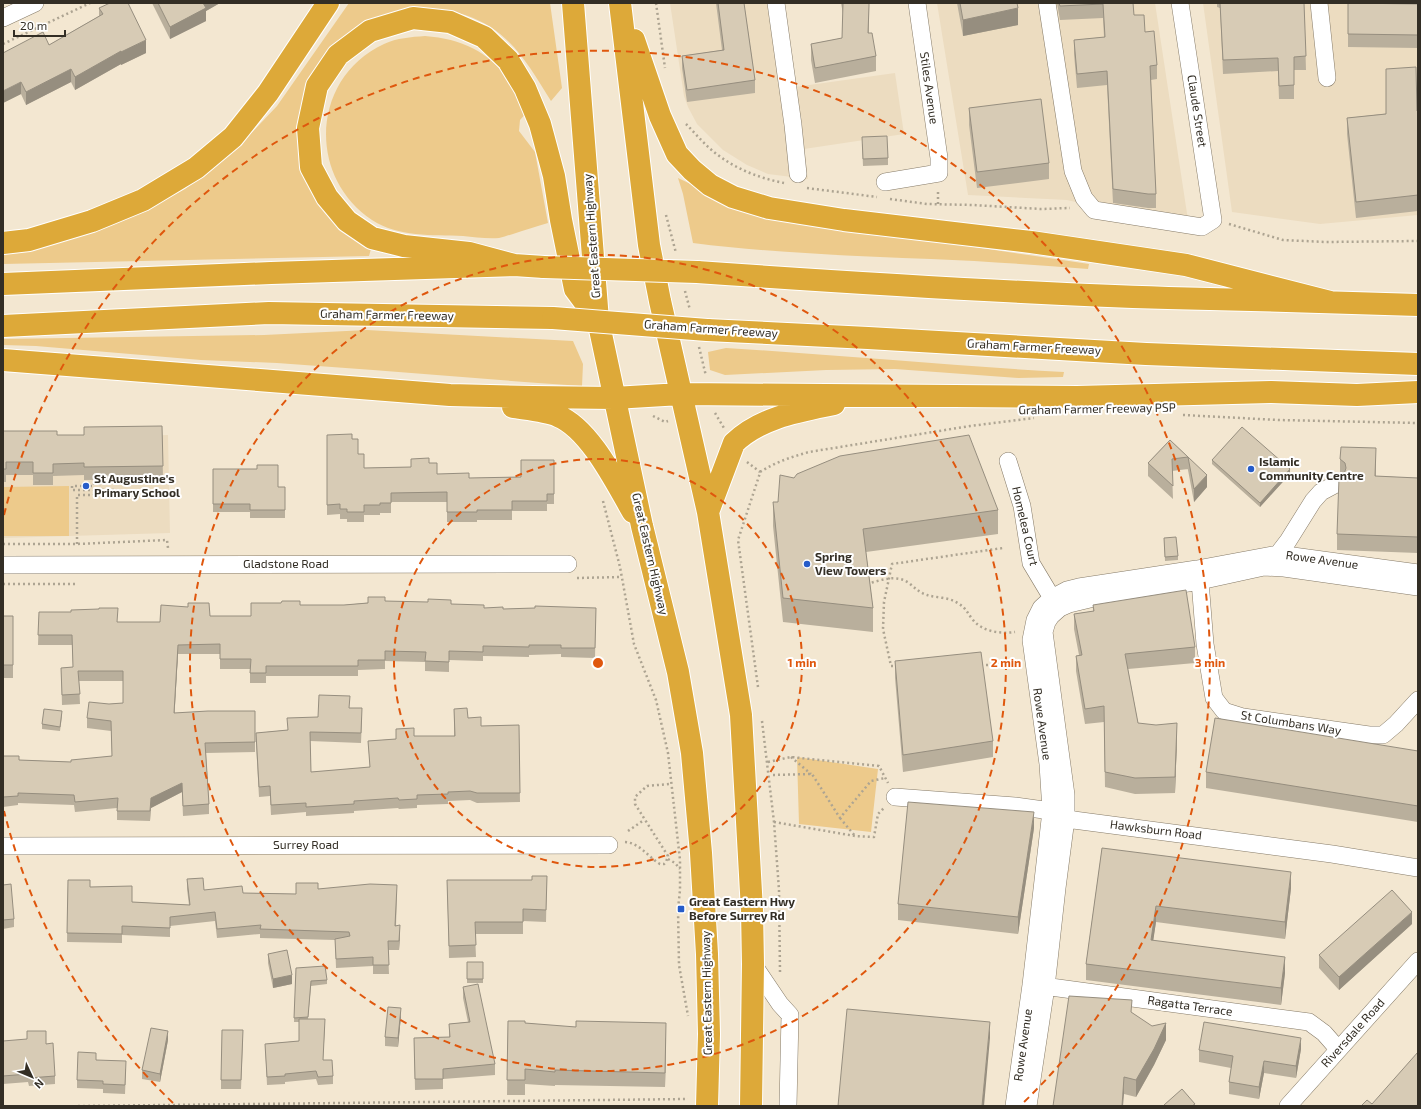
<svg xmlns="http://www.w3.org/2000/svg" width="1421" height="1109" font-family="'Exo 2',sans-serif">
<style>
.built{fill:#ecdcc0}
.green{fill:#edca8b}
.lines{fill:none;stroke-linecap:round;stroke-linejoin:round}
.minor-casing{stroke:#867b68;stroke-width:18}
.highway-casing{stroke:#fff;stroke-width:24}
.path{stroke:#ada492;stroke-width:2.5;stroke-dasharray:2 3;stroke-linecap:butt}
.minor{stroke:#fff;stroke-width:17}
.highway{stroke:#dda939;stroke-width:22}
.highway-bridge-casing{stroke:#fff;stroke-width:24;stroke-linecap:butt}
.highway-bridge{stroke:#dda939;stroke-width:22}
.wall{fill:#b9af9c}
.shaded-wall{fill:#968e7f}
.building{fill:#d7cbb5;stroke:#968e7f}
.ring{fill:none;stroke:#df570d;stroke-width:2;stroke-dasharray:7 5}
.poi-dot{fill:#265cc9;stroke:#fff;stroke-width:1.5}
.labels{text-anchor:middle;stroke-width:4;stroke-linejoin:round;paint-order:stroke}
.street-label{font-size:12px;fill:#332e25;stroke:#fff}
.poi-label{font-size:12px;font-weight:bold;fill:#332e25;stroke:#fff;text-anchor:start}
.centre{fill:#df570d;stroke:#fff;stroke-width:2}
.ring-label{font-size:12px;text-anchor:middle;font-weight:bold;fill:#df570d;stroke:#fff;stroke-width:4;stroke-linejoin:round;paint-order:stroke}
</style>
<rect width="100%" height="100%" fill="#f3e7d1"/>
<path class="built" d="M670,3H782L795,87L895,73L904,134L804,149L808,179L768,174L747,165L723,150L697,124L688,107L684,96Z
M937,3H1155L1188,220L1105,209L1067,200L968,195Z
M1203,3H1418V215L1320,224L1232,212Z
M168,435L170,533L3,538V440Z"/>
<path class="green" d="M349,3H550L562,88L551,101C527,63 510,30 465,15C450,11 436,8 420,9C412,9 391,11 385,16C378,21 367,37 361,44C341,69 320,94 299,119C299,126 297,133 298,140C300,165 318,207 336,225C346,235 359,242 371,249L369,256L3,264V247L159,203L185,189L215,166L240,145L277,106Z
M425,36C463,39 490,52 512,84C518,92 522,102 528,111L520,120L519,131L535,152L548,223C537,226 525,230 513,234C509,235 504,237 499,238C487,239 474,237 463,236C432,235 398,237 372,220C306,176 312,77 384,44C397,38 411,37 425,36Z
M678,178L739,207L901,236L1089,264L1088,269C1036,265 983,261 931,259C851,256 772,253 693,243L683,194Z
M367,330L573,341L583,364L582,386L538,383L373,370L277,363L201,360L36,346L3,345V339L264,335Z
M726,348C838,355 951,366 1064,372L1063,377L1018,378L895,369L826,370L725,375L710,370L708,352Z
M69,486V536H3V487Z
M797,757L878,769L871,832L799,824Z"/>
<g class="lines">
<g class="minor-casing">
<path id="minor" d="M776,3L793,125L798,174
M1047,3L1073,171L1084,198L1094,210L1202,227L1213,220L1180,3
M1319,3L1327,78
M3,18L35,3
M885,182L939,173V158L917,3
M1008,461L1022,506L1031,563L1052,598L1060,607
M1278,554L1288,541L1313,501L1321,492L1336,484
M3,565L568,564
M1197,571L1200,581L1205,644L1214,698L1224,711L1243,717L1369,735H1383L1396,724L1418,700
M895,797L1015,806L1051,811L1066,819L1332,854L1418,868
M3,846L609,845
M753,964L780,1004L790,1015L788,1106
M1036,985L1309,1022L1324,1033L1338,1049
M1014,1106L1031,985L1051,811L1048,764L1031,640L1035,620L1041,608L1052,598L1067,590L1079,587L1197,569L1278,554L1418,573
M1028,1106L1046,987L1057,888L1066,819V795L1044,632L1047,622L1051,616L1060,608L1069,604L1094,598L1200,581L1264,567L1284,568L1418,587
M1288,1106L1418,961"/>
</g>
<g class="highway-casing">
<path id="highway" d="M573,3L598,320L642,526L678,672L692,753L701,853L707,954L709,1034L707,1106
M620,3L649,245L660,301L708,512L741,715L752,910L753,964L751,1106
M634,40L660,116L677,154L692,170L710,185L733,197L769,208L844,220L1031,242L1186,265L1330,302
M3,243L29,240L92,221L143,200L196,168L233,137L268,93L328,3
M514,265L469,253L404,246L372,238L347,221L327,197L311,167L308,128L317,86L338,55L370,31L413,18L450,22L484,37L508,60L525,88L540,124L554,176L561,220L575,289L598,320
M697,272C854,283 1011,293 1168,298C1251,300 1335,302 1418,305
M3,284L271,273L514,265L544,267
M3,326L269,313L553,318
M707,330L868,338L1146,354L1418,364
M3,360L450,395L533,397L614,398L681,394L1077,397L1271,392L1357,395L1418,392
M513,407C525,409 547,411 558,416C590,429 616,483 633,512
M708,512L734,443C761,417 800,411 834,404"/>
</g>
<path class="path" d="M656,3L665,68
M3,44L90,3
M686,124C695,133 704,144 714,152C735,169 759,178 784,183
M807,188L877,197
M890,199L927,204L973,205L1041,209L1070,208
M938,204V189
M666,215L676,253
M1229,224L1283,240L1326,242L1418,241
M685,291L690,310
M699,347L706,376
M715,413L724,428
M1183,415L1279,420L1418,423
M653,416L665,422L668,421
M747,462L760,472
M760,472C776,462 791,457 809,452L970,426L1034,418
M94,495H114V490H99L100,480
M603,501L620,567L634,644L656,700L668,753L680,860V890L678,909L679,965L688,1016
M3,544H77L167,540L168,548
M77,544V495H94V490H72V486H94V480
M577,578L621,577
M3,584H76
M867,584C881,580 896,574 909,583C915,588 920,593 927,595C937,598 950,597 959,604C966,608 968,614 973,620C983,632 1001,634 1015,632
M981,665H1017
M898,666H891L883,629L884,602L892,564L1003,548
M758,687L738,540L760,473
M762,721L774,822L779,890L780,972
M791,757L811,774
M768,762L791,757L879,766L888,783
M773,775L812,774L840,818L871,781L885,778
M840,818L855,836
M774,822L855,836L874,837L878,814L884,808
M628,831L644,820
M625,842C640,843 648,857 660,864H664L666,862L668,856L635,804V797L647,786L669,784
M668,859L675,863L680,869
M78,1106L688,1099"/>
<use href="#minor" class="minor"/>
<use href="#highway" class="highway"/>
<g class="highway-bridge-casing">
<path id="highway-bridge" d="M544,267L697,272
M553,318L707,330"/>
</g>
<use href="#highway-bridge" class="highway-bridge"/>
</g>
<path class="wall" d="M152,3H220L206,11V21L170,39Z
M716,3H744L755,80V93L687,102L682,68V56L722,50Z
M841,3H869V33L876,56V71L815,83L811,60V44L842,38L843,14Z
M957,3H1017L1018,25L963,36Z
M1057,3H1133L1134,15L1145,32L1157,65V79L1151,80L1156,194V208H1148L1113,203L1107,85L1077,88L1074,54V40L1104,37L1103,18L1060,20Z
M1217,3H1304L1306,70H1294V99H1279L1278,71L1223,74L1220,8L1217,7Z
M1348,3L1418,4V48L1348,47Z
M99,8L146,53L121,65V64L75,90L71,82L26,105L21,94L3,103L49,45L99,16Z
M969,108L1049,163V179L977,188L969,125Z
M1418,110V211L1356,218L1347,134V118Z
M862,144L888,158V165L863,166Z
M162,426L163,479L84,480V475L53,476V485H33V475H6V482H3V431L57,435H84Z
M327,435L352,439L364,468L411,467L429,463L437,474L469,478L521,477L554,460V504H547V511H512V520H477V522H447V502H391V513H380V515H364V522H347V519H340V514L327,515Z
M1170,440L1188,457V469L1172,471L1173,499L1148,476V463Z
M1188,457L1207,487L1194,502L1188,470Z
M1340,459L1376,464V476L1418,478V553L1337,550V534L1341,476L1340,475Z
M1212,460L1290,474L1260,507L1212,464Z
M213,469L278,487H285V518H250V512H213Z
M794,478L998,510V534L866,552L873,608V632L783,622L773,526V502H778Z
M1164,538L1178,556V560L1165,561Z
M385,601L451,604L484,608L503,609L596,608L595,658L561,657V654L529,655V657L483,656V661L449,660V672L425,671V662L385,661V669L358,670V676H266V683H250V669H220V654H178L174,713L255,711V752L206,753L209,804V814L183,816L182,792L151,808L150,821L117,820V808L75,812L74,805L18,803V805L3,807V756L19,760L71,762L112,756L111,731L87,728V718L109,704L123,703V681H79L80,704L62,705L61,668L73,667L72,645H38L39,612L118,622H160L210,616H251L300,605H344Z
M1093,605L1195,647V663L1128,669L1138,723L1177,739L1175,793L1135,794L1105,787L1104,722L1085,724L1076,671V656L1079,655L1074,629V614L1093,611Z
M3,616H13V678H3Z
M895,661L993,741V757L903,772L895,678Z
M349,708L362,718L361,743L310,741L311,772L370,768L368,741L396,739V729L414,736H454V709L481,726L519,725L520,802L477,803L470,800L448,801V804L417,805V808L399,809L398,808L354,811V813L306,816V812L271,815L270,796L259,797L256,743V733L287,730L318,717Z
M62,716L60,731L42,729V724Z
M1418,751V822L1206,788V772Z
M1034,828L1018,934L898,920V904Z
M1102,848L1291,888L1285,939L1156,922L1153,940L1285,973L1281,1005L1086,980V964Z
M547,876L546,922L523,921V934H475L476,957L449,958L447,880H532Z
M187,879L204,890L243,893L296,894L318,889L397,894L396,926L400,934L399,950H388L389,974H373V966L336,968L335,940L260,938V934L217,938L215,921L170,926V937L122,935V943L67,942L68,880L90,887L132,902L189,905L187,889Z
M3,885L14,919V927L3,929Z
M1412,924L1339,990L1319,968V955Z
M268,954L292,984L273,988L268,963Z
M467,962H483V983H467Z
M296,968L327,980V984L311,986L308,1019L325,1027L323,1060L333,1076V1084L318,1085L316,1079L285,1082V1084L267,1085L265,1044L299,1041V1022H294Z
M463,987L495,1064V1075L443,1079V1089L415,1090L414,1038L449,1037V1024L468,1022L463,998Z
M1132,1013L1166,1040L1154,1065L1136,1097L1124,1094L1053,1106Z
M401,1016L398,1047L385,1046V1037Z
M508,1021L666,1038L665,1087L555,1085V1086L525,1084V1095H507Z
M243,1039L241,1089H221V1080Z
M168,1040L160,1082L142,1079V1070Z
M3,1041L46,1044L55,1076V1084L29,1086L28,1082L3,1084Z
M1301,1049L1296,1078L1264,1073L1259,1099L1229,1094V1082L1231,1068L1199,1062V1050Z
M96,1060L126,1069L125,1094L103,1093V1089L77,1088V1080Z"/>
<path class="shaded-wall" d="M202,3H220L206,11V21L170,39V27Z
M1018,8V25L963,36V20Z
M146,40V53L121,65V52Z
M121,51V64L75,90V77Z
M71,69V82L26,105V92Z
M21,82V94L3,103V91Z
M1290,469V474L1260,507V503Z
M1207,475V487L1194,502V489Z
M178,645V654L174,723V713Z
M1177,723V739L1175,793V777Z
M182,783V792L151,808L150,821L151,798Z
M1034,812V828L1018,934V917Z
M1291,872V888L1285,939V922Z
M1156,906V922L1151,956V940Z
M1412,912V924L1339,990V977Z
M400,925V934L399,950V941Z
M1285,957V973L1281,1005V988Z
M292,975V984L273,988V979Z
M401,1008V1016L398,1047V1038Z
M990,1022V1038L984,1106H982Z
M666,1023V1038L665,1087V1073Z
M1166,1023V1040L1154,1065L1136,1097V1080Z
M168,1031V1040L160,1082V1074Z
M1301,1038V1049L1296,1078V1066Z
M1264,1061V1073L1259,1099V1087Z
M1124,1077V1094L1123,1106H1122Z"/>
<path class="building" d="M110,3H128L146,40L121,52V51L75,77L71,69L26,92L21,82L3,91V53L43,32L49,45L103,14L99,8Z
M158,3H203L206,8L170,27Z
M718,3H744L755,80L687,90L682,56L724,50Z
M843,3H869V6L868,33H872L876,56L815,68L811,44L842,38Z
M960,3H1017L1018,8L963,20Z
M1059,3H1133L1134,15H1144L1145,32L1154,31L1157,65L1150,66L1156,194H1148L1113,189L1107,71L1077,74L1074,40L1105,37L1103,4L1060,6Z
M1220,3H1304L1306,56L1294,57V85L1279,86L1278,58L1223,60Z
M1348,3L1418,4V35L1348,34Z
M1416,67L1417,111L1418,110V195L1356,202L1347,118L1386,114V69Z
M1041,99L1049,163L977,172L969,108Z
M887,136L888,158L863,159L862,137Z
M162,426L163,466L84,467V463L53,464V473H33V462H6V469H3V431H57V435H84V427Z
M1242,427L1290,469L1260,503L1212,460Z
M352,434V439H358V454H364V468L411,467V459L429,458V463H437V474L469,473V478L521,477V460H554V494H547V501H512V510H477V512H447V492L391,493V503H380V505H364V512H347V509H340V504L327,505V435Z
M969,435L998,510L863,529L873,608L783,598L773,502H778L780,475L794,478L797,474L840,456Z
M1170,440L1188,457L1172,459L1173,486L1148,463Z
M1341,447L1376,448L1375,476L1418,478V537L1337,534L1339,478L1344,474L1346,468L1345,463L1340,459Z
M1188,457L1207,475L1194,489Z
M257,465H278V487H285V510H250V504H213V469H257Z
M1176,537L1178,556L1165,557L1164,538Z
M1186,590L1195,647L1125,654L1138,723L1156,725L1177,723L1175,777L1135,778L1105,772L1104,706L1085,709L1076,656L1082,655L1074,614L1094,611L1093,605Z
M368,597H385V601L428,602V599L451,600V604L484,605V608L503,607V609L535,608V606L596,608L595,648H561V645H529V647L483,646V652L449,651V662L425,661L426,652L385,651V660H358V666H266V673H250L251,659H220V644L178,645L174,713L208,711H255V742L205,743L209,804L183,806L182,783L151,798L150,811H117L118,798L75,802L74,795L18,793V796L3,797V756H19V760L71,762V760L112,756L111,721L87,718L89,702L109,704L123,703V671H78L80,694L62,695L61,668L73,667L72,635H38L39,612H71V610L99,609V608H118L117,622H160L161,605L188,607V603H209L210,616H251V603H281L282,601H300V605H344L368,603Z
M3,616H13V665H3Z
M981,652L993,741L903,755L895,661Z
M319,695L350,696L349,708H362L361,733L310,732L311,772L370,767L368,741L396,739V729L414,728V736H455L454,709L467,708L468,718L481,717V726L519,725L520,793H477L470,791L448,792V794L417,795V799L399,800L398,798L354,801V804L306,807V803L271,805L270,786L259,787L256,733L288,730L287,718L318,717Z
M44,709L62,711L60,727L42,724Z
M1215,718L1418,751V806L1206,772Z
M908,802L1034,812L1018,917L898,904Z
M1102,848L1291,872L1285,922L1156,906L1151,940L1285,957L1281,988L1086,964Z
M532,876H547L546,910L523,909V922H475L476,945L449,946L447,880H532Z
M203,878L204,890L242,886L243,893L296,894V883H318V889L370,884L397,885L395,926L400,925L399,941H388L389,965H373V957L336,959L335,939L350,936L349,932L260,929L261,925L217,929L215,912L170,917V928L122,926V934L67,933L68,880H90V887L132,886V902L190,905L187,879Z
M11,884L14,919L3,920V885Z
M1392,890L1412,912L1339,977L1319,955Z
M287,950L292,975L273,979L268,954Z
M467,962H483V979H467Z
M325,966L327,980L311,981L308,1017L294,1018L296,968Z
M478,984L495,1064L443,1069V1079H415L414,1038L450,1037L449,1024L470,1022L463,987Z
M1069,996L1132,1000L1131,1012L1152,1026L1166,1023L1154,1049L1136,1080L1124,1077L1122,1106H1053Z
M388,1007L401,1008L398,1038L385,1037Z
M847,1009L990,1022L982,1106H838Z
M299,1019H325L323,1060H332L333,1076L318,1077L316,1071L285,1074V1076L267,1077L265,1044L299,1041Z
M508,1021H525V1023L576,1027V1021L666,1023L665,1073L555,1070V1072L525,1069V1080H507Z
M1204,1022L1301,1038L1296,1066L1264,1061L1259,1087L1229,1082L1233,1056L1199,1050Z
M151,1028L168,1031L160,1074L142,1070Z
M222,1030H243L241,1080H221Z
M27,1031H46V1044L53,1043L55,1076L29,1078L28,1074L3,1076V1041L27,1039Z
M78,1052L96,1053V1060L126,1061L125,1085L103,1084V1081L77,1080Z
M1418,1052V1106H1361L1367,1100L1372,1104Z
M1182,1089L1195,1104L1192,1106H1165L1164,1105Z"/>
<g class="ring">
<circle cx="598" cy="663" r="204"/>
<circle cx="598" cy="663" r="408"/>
<path d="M173 1103A612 612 0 0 1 4 811M4 515A612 612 0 1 1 1023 1103"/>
</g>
<g class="poi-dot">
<circle cx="1251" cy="469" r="4"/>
<circle cx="86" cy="486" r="4"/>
<circle cx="807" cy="564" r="4"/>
<rect x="677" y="905" width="8" height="8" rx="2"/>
</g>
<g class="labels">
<g class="street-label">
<text transform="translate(929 88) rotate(82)" y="4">Stiles Avenue</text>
<text transform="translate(1197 111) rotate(81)" y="4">Claude Street</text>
<text transform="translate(592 236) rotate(-94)" y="4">Great Eastern Highway</text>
<text transform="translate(387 315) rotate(1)" y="4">Graham Farmer Freeway</text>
<text transform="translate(711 329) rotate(4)" y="4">Graham Farmer Freeway</text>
<text transform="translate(1034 347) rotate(3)" y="4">Graham Farmer Freeway</text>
<text transform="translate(1097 409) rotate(-1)" y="4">Graham Farmer Freeway PSP</text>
<text transform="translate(1025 526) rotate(77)" y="4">Homelea Court</text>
<text transform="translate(650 554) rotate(77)" y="4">Great Eastern Highway</text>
<text transform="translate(1322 560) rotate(8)" y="4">Rowe Avenue</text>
<text x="286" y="568">Gladstone Road</text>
<text transform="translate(1291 723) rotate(9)" y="4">St Columbans Way</text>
<text transform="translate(1042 724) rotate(82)" y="4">Rowe Avenue</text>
<text transform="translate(1156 830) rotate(7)" y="4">Hawksburn Road</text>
<text x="306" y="849">Surrey Road</text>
<text transform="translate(707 993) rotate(-91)" y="4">Great Eastern Highway</text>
<text transform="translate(1190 1006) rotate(8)" y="4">Ragatta Terrace</text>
<text transform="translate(1353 1033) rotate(-48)" y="4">Riversdale Road</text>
<text transform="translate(1023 1045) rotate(-82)" y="4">Rowe Avenue</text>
</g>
<g class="poi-label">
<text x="1259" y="466">Islamic<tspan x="1259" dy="14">Community Centre</tspan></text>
<text x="94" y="483">St Augustine's<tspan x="94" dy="14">Primary School</tspan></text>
<text x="815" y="561">Spring<tspan x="815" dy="14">View Towers</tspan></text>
<text x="689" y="906">Great Eastern Hwy<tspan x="689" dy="14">Before Surrey Rd</tspan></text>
</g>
</g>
<circle cx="598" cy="663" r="6" class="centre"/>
<g class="ring-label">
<text x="802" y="667">1 min</text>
<text x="1006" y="667">2 min</text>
<text x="1210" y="667">3 min</text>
</g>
<rect width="1421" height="1109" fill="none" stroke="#332e25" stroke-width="8"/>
<g transform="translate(32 1077) rotate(134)" stroke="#ffffff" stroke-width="3" paint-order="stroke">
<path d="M0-3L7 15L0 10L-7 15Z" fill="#332e25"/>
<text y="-6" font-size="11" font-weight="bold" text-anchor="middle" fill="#332e25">N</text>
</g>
<path d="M14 30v6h51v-6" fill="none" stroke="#332e25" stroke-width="2"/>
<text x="20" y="30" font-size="12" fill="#332e25" stroke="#ffffff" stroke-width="3" paint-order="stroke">20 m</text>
</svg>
